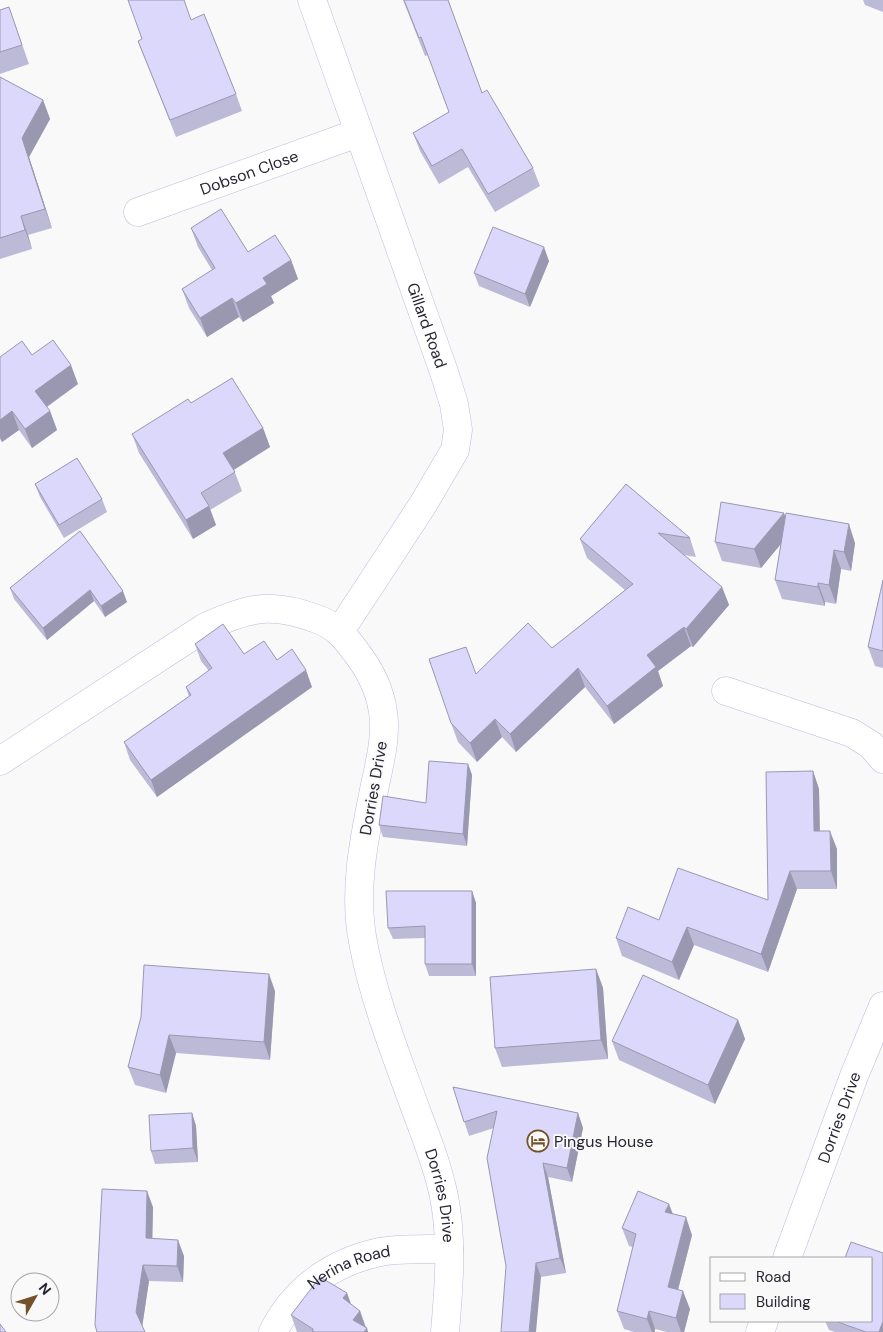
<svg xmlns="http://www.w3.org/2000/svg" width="883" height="1332" font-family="'DM Sans',sans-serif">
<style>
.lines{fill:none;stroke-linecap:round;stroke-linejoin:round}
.minor-casing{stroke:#bebadd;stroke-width:29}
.minor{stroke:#fff;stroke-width:28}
.wall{fill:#bdbad8}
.shaded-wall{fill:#9a97b0}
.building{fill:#dcd8fb;stroke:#9a97b0}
.labels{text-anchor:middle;stroke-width:4;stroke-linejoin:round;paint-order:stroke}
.street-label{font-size:16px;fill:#282633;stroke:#f9f9f9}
.poi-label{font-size:16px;fill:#282633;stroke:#f9f9f9;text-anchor:start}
</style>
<rect width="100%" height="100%" fill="#f9f9f9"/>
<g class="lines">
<g class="minor-casing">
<g id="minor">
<path id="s1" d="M312,0L444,372L454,404L458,430L455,450L422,506L340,631"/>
<path id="s2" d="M138,212L358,133"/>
<path d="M726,691L852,733L871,745L883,759"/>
<path id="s3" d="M0,761L204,628C248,607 271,602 317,619C336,626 345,637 356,652C370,670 380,690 383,712C387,737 379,765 374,790C364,839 353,891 363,942C374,1001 397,1057 417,1113C427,1139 437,1165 443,1192C453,1237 449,1286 445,1332"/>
<path id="s4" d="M787,1258L854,1076L883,1006"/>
<path id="s5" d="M273,1332C294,1289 333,1262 380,1252C401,1248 427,1249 449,1249"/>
<path d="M760,1332L764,1321"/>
</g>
</g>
<use href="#minor" class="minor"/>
</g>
<path class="wall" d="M403,0H448L482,93L533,168L540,186L495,212L468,167L439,184L420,151L413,133L449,112L428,55L425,56Z
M863,0H883V12L865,5Z
M9,7L29,64L0,74V10Z
M191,20L236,94L242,111L176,137L138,41Z
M0,77L43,100L50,119L29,157L52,228L28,235L32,249L0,259Z
M191,228L248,252L291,260L298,279L271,296L274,303L243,322L239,317L207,337L189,308L182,289L212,270L198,247Z
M549,261L530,307L479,286L474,273Z
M32,355L78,384L47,407L50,411L57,430L32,448L19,430L2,442L0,439V357Z
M191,403L263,428L270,447L234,470L242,491L210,510L216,525L193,539L139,453L132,434Z
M35,484L102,499L107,512L64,538L40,497Z
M626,484L690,538L696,557L684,555L722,587L729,605L693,647L691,646L658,671L663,686L614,724L585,687L516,752L502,737L477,762L458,742L451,723L476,674L552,648L625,590L587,558L580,539Z
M786,518L855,543L851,571L841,569L836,604L825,602V606L782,599L775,580L781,543L761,568L722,561L715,542Z
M80,531L127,602L105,617L94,601L47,640L14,599L10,588Z
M883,580V668L875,666L868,647Z
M195,644L244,654L277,660L312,687L157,797L130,760L124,742L189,697L186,687L209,671L201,661Z
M468,764L472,775L467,846L383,837L379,825L426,803Z
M813,771L819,789L820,831L837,849V889H797L768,972L694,945L679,980L622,956L616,938L659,920L768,900Z
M472,891L476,903V976H429L425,964V938L393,939L388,928Z
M596,969L603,988L608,1059L502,1067L495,1048Z
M275,991L270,1060L176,1053L166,1093L135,1085L128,1067L141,1017Z
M738,1020L745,1039L715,1104L619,1060L612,1041Z
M453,1087L578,1113L583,1128L572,1182L548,1177L566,1273L541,1277L506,1266L494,1128L469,1136Z
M192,1113L196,1126L198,1162L155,1164L151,1151Z
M153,1207L152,1239L184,1256L183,1282L149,1281L142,1326L97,1332Z
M673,1214L692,1235L678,1290L690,1309L684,1332H667L655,1329V1332H634L624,1329L617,1311L633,1247L629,1246L622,1228Z
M351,1304L360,1311L366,1327L368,1332H297L291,1315Z
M825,1321H872L883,1332H835L829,1330Z"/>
<path class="shaded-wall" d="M43,100L50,119L29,157L52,228L45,209L22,138Z
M21,216L28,235L32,249L25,230Z
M544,247L549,261L530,307L525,294Z
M291,260L298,279L271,296L274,303L243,322L236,303L263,278Z
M232,298L239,317L207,337L200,318Z
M71,365L78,384L42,410L35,391Z
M12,411L19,430L2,442L0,437V420Z
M50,411L57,430L32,448L25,429Z
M263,428L270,447L230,472L223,453Z
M209,506L216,525L193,539L186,520Z
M784,513L791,532L761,568L754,549Z
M849,524L855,543L851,571L844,552Z
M834,550L841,569L836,604L829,585Z
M818,583L825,602V606L818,587Z
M722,587L729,605L693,647L686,629Z
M90,590L94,601L47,640L43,628Z
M123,591L127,602L105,617L101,606Z
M684,627L691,646L658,671L663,686L614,724L607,706L647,655Z
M578,668L585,687L516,752L510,734Z
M306,670L312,687L157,797L151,780Z
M495,719L502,737L477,762L470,743Z
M468,764L472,775L467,846L463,834Z
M813,771L819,789L820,849L814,831Z
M830,831L837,849V889L831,871Z
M790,871L797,889L768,972L761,954Z
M472,891L476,903V976L472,964Z
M687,927L694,945L679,980L672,962Z
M596,969L603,988L608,1059L601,1040Z
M269,974L275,991L270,1060L264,1042Z
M738,1020L745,1039L715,1104L708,1085Z
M169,1035L176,1053L166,1093L160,1075Z
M192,1113L196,1126L198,1162L193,1148Z
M578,1113L583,1128L572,1182L567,1168Z
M543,1163L548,1177L566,1273L560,1258Z
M147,1191L153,1207L152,1255L146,1238Z
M669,1204L676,1222L665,1212Z
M686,1217L692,1235L674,1305L668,1287Z
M178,1240L184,1256L183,1282L177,1266Z
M536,1263L541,1277L536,1332H529Z
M143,1265L149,1281L142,1328L136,1312Z
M683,1291L690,1309L684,1332H681L676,1318Z
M347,1293L354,1312L343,1298Z
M360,1311L366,1329L367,1328L368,1332H357L353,1320Z
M649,1311L655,1329V1332H652L647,1319Z
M883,1321V1332H879Z"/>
<path class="building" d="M128,0H184L191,20L204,14L236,94L170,120L138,41L142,39Z
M404,0H448L482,93L487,90L533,168L488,194L462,149L432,166L413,133L449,112L421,37L419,38Z
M9,7L22,45L0,52V10Z
M0,77L43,100L22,138L45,209L21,216L25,230L0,238Z
M221,209L248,252L275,235L291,260L263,278L267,284L236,303L232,298L200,318L182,289L215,268L191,228Z
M493,227L544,247L525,294L474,273Z
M53,340L71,365L35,391L50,411L25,429L12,411L0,420V357L22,341L32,355Z
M232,378L263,428L223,453L235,472L201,493L209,506L186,520L132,434L188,399L191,403Z
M77,458L102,499L59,525L35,484Z
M626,484L690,538L658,533L722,587L686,629L684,627L647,655L656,667L607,706L578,668L510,734L495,719L470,743L451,723L429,659L466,647L476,674L528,623L552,648L633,584L580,539Z
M721,502L784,513L754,549L715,542Z
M786,513L849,524L844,552L834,550L829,585L818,583V587L775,580Z
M80,531L123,591L101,606L90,590L43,628L10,588Z
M883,580V651L868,647Z
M223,624L244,654L264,641L277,660L292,649L306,670L151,780L124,742L191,695L186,687L212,668L195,644Z
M429,761L468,764L463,834L379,825L383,796L426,803Z
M813,771L814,831H830L831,871H790L761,954L687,927L672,962L616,938L628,907L659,920L678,868L768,900L766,772Z
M386,891H472V964H425V926L388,928Z
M144,965L269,974L264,1042L169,1035L160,1075L128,1067L141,1017Z
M596,969L601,1040L495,1048L490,977Z
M643,975L738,1020L708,1085L612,1041Z
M453,1087L578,1113L567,1168L543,1163L560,1258L536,1263L529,1332H501L506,1266L487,1158L497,1111L464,1122Z
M192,1113L193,1148L151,1151L149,1115Z
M102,1189L147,1191L146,1238L178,1240L177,1266L143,1265L136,1312L145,1332H97L95,1325Z
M638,1191L669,1204L665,1212L686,1217L668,1287L683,1291L676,1318L649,1311L647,1319L617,1311L636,1234L622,1228Z
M851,1242L883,1253V1321L879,1332H866L835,1321H872V1258H845Z
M320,1277L347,1293L343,1298L360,1311L353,1320L367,1328L364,1332H313V1329L291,1315Z
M0,1324L6,1332H0Z"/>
<defs>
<g id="hotel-ring" transform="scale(1.125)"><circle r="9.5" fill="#f9f9f9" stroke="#735129" stroke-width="1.5"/><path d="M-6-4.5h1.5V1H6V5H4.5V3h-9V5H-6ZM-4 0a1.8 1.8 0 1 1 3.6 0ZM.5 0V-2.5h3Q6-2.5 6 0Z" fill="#735129"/></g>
</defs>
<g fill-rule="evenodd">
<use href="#hotel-ring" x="538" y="1141"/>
</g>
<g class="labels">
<g class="street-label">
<text dy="6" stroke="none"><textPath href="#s2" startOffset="118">Dobson Close</textPath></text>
<text dy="6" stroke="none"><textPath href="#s1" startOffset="345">Gillard Road</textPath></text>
<text transform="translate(373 788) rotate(-80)" y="6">Dorries Drive</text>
<text dy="6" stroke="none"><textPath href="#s4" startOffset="150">Dorries Drive</textPath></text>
<text dy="6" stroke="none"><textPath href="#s3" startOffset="978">Dorries Drive</textPath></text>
<text dy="6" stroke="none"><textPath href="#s5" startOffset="104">Nerina Road</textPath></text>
</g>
<g class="poi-label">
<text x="554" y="1147">Pingus House</text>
</g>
</g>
<rect x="710" y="1257" width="162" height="65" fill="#f9f9f9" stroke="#a5a5aa"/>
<rect x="720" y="1273" width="25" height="8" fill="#ffffff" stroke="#a5a5aa"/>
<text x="756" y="1282" font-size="15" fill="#282633">Road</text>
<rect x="720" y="1294" width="25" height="15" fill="#dcd8fb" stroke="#a5a5aa"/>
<text x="756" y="1307" font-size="15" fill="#282633">Building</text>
<g transform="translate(35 1297) rotate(51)"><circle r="24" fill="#f9f9f9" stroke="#a5a5aa"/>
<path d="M0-4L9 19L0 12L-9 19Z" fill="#735129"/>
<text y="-8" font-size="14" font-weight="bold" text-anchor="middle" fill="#282633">N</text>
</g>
</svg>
